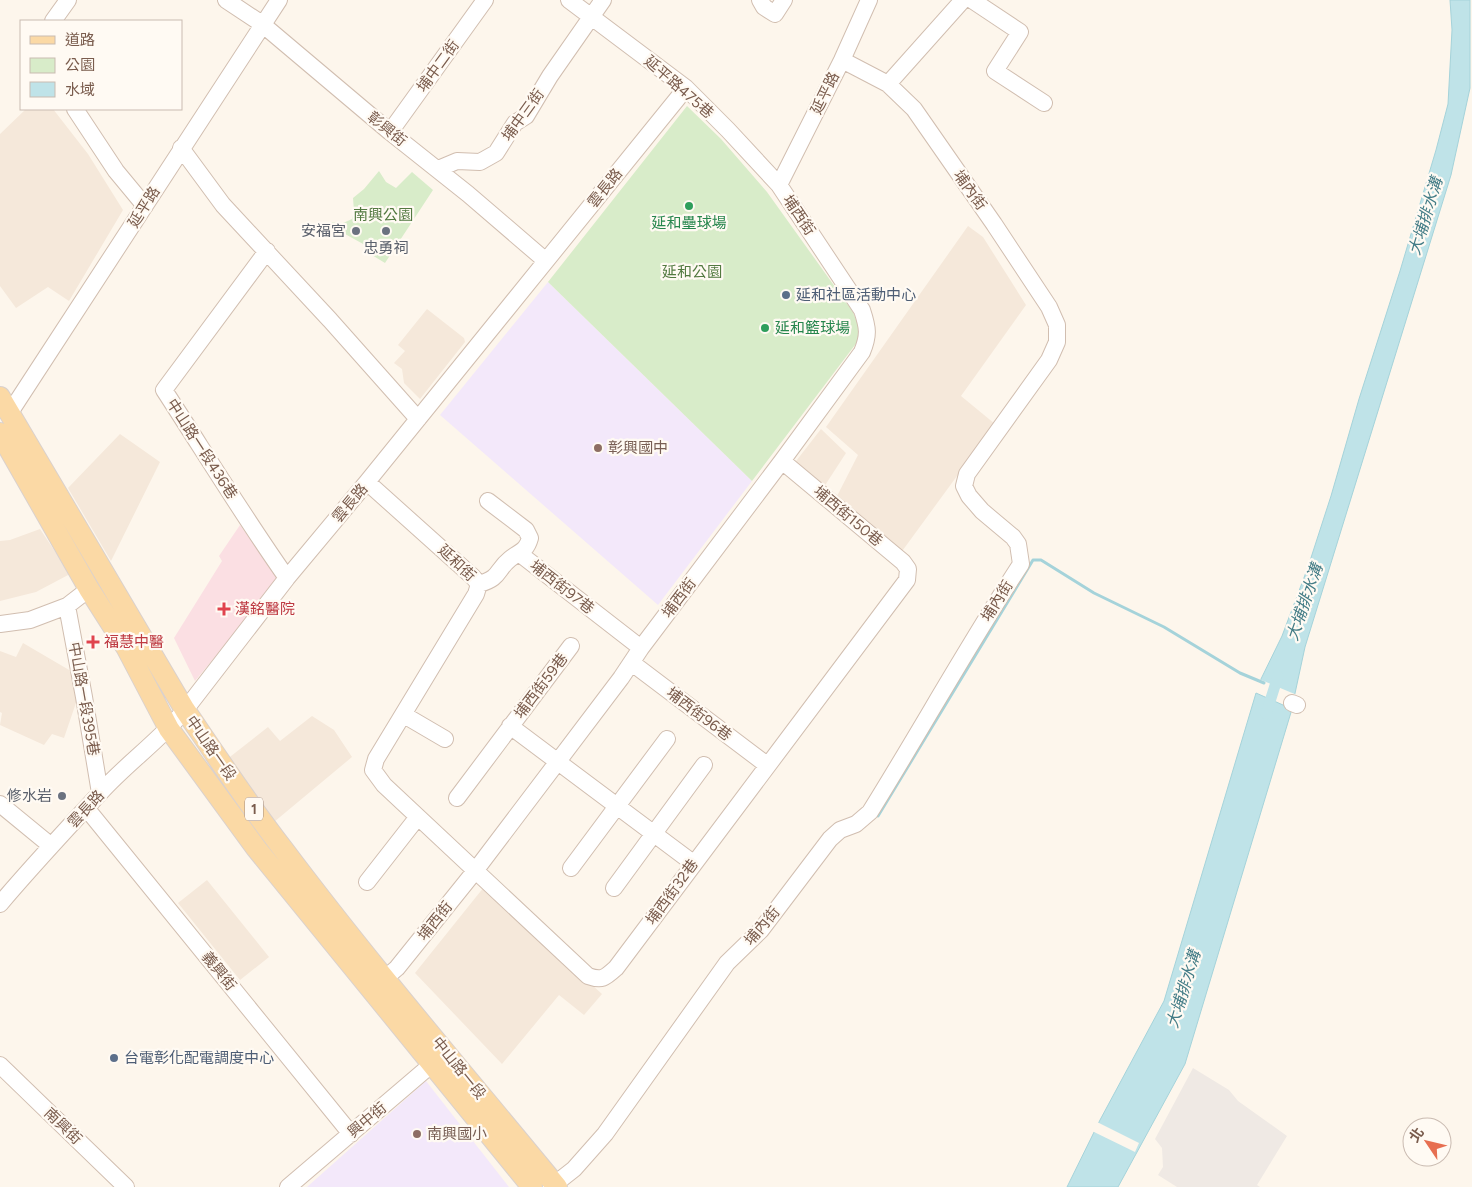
<svg xmlns="http://www.w3.org/2000/svg" width="1472" height="1187" font-family="Figtree,'Noto Sans TC',sans-serif">
<style>
.residential{fill:#f5e8da}
.industrial{fill:#efe9e4}
.education{fill:#f3e8fa}
.medical{fill:#fbdfe3}
.green{fill:#d8ecc9}
.water{fill:#bfe3e8;stroke:#a5d3da}
.pier{fill:#fdf6ec}
.lines{fill:none;stroke-linecap:round;stroke-linejoin:round}
.stream{stroke:#a5d3da;stroke-width:3}
.canal{stroke:#bfe3e8;stroke-width:11}
.minor-casing{stroke:#d1beb0;stroke-width:18}
.major-casing{stroke:#dad1cd;stroke-width:22}
.minor{stroke:#fff;stroke-width:16}
.major{stroke:#fbd9a5;stroke-width:20}
.leisure-dot{fill:#2e9e5b;stroke:#fffaf3;stroke-width:2}
.worship-dot{fill:#6b7280;stroke:#fffaf3;stroke-width:2}
.service-dot{fill:#5c6f8a;stroke:#fffaf3;stroke-width:2}
.education-dot{fill:#8d6e63;stroke:#fffaf3;stroke-width:2}
.health-dot{fill:#e0444e;stroke:#fffaf3;stroke-width:2}
.labels{text-anchor:middle;stroke-width:4.5;stroke-linejoin:round;paint-order:stroke}
.shield{fill:#fffaf3;stroke:#a28b7f;stroke-width:1}
.shield-label{font-size:14px;font-weight:bold;fill:#7a5c4d}
.street-label{font-size:15px;fill:#7a5c4d;stroke:#fffaf3}
.park-label{font-size:15px;fill:#537a41;stroke:#fffaf3}
.leisure-label{font-size:15px;fill:#27864d;stroke:#fffaf3}
.worship-label{font-size:15px;fill:#5b616d;stroke:#fffaf3;text-anchor:end}
.service-label{font-size:15px;fill:#4e5e75;stroke:#fffaf3;text-anchor:start}
.education-label{font-size:15px;fill:#785e54;stroke:#fffaf3;text-anchor:start}
.health-label{font-size:15px;fill:#be3a42;stroke:#fffaf3;text-anchor:start}
.water-label{font-size:16px;font-style:italic;fill:#437c86;stroke:#fffaf3}
</style>
<rect width="100%" height="100%" fill="#fdf6ec"/>
<path class="residential" d="M26,109H53L88,154L123,210L69,301L48,287L16,308L0,286V134Z
M968,226L983,237L1026,305L961,396L995,424L900,554L835,500L858,455L826,427Z
M427,309L464,338L465,342L420,399L404,383L402,369L394,363L405,351L398,345Z
M821,429L846,453L820,493L793,465Z
M120,434L160,462L111,561L68,488Z
M40,529L70,574L36,592L0,601V541L10,540Z
M23,643L76,674L78,697L64,738L52,734L44,745L0,725L2,713L0,712V651L16,657Z
M312,716L334,730L352,757L274,822L226,760L268,727L280,741Z
M207,880L269,957L240,980L178,903Z
M484,887L602,994L584,1015L559,995L502,1064L415,973Z"/>
<path class="industrial" d="M1193,1068L1229,1090L1238,1101L1287,1136L1257,1185L1260,1187H1177L1158,1175L1163,1167L1162,1148L1155,1139Z"/>
<path class="education" d="M548,282L752,481L658,605L440,415Z
M426,1081L509,1187H307Z"/>
<path class="medical" d="M240,525L279,579L195,681L174,638L222,561L219,556Z"/>
<path class="green" d="M687,106L721,139L767,192L853,312L858,325V341L752,481L548,282Z
M379,171L386,182L396,188L412,172L433,190L385,263L367,252L365,245L345,234L341,238L321,233L324,222L343,223L352,219L354,211L353,198L364,189Z"/>
<path class="water" d="M1450,0H1470V88L1451,175L1305,647L1294,698L1260,681L1282,636L1308,567L1331,496L1359,399L1400,271L1436,150L1448,104L1452,30Z
M1256,693L1292,709L1185,1064L1118,1187H1067L1100,1120L1164,1001Z"/>
<path class="pier" d="M1259,679L1297,695L1294,700L1258,687L1256,684Z
M1097,1122L1139,1143L1135,1152L1092,1131Z"/>
<g class="lines">
<path class="stream" d="M878,816L1033,560H1041L1094,593L1164,627L1240,673L1264,683"/>
<path class="canal" d="M1266,714L1278,676"/>
<g class="minor-casing">
<path id="minor" d="M226,0L262,24L390,132L468,194L546,261
M760,0L764,7L775,14L784,0
M972,0L1020,32L995,71L1044,103
M53,21L68,0
M888,84L963,0
M75,109L116,171L145,206
M390,132L485,0
M181,148L223,205L330,320L418,419
M438,169L457,161L480,162L496,153L515,123L526,116L550,76L603,0
M779,185L842,60L869,0
M267,251L164,390C205,453 244,517 287,578
M9,414L279,0
M367,482L473,577L479,584L476,594L376,759L373,770L384,785L588,976C602,981 605,978 616,968L907,580L908,569L903,562L782,461
M520,554L641,648
M479,584C501,578 496,570 510,559C520,551 526,552 530,538L526,530L488,501
M67,606L84,697L100,793
M0,624L30,620L67,606L89,589
M632,663L767,765
M1292,703L1297,705
M404,715L445,739
M510,726L693,863
M457,798L571,646
M0,804L50,845
M87,809L351,1134
M571,868L667,739
M367,882L417,818
M614,888L704,765
M0,904C32,866 66,830 100,793C126,764 159,741 185,710L287,578L367,482L686,88
M376,986L397,968L475,871L621,678L641,648L782,461L862,352C869,335 868,328 862,310L779,185L728,130L686,88L569,0
M0,1065L126,1187
M288,1187L431,1065L442,1059
M551,1187L574,1169L605,1134L727,963L761,930L830,839L840,830L856,824L870,812C921,730 968,645 1021,564L1018,544L1013,537L982,511L969,496L964,486L967,474L1049,360L1057,342V325L1049,307L994,224L914,109L888,84L842,60"/>
</g>
<g class="major-casing">
<path id="major" d="M0,397L185,710C217,757 248,804 283,849C370,965 465,1075 557,1187
M0,433L89,589L126,647L169,729L256,848L532,1187"/>
</g>
<use href="#minor" class="minor"/>
<use href="#major" class="major"/>
</g>
<g class="leisure-dot">
<circle cx="689" cy="206" r="5"/>
<circle cx="765" cy="328" r="5"/>
</g>
<g class="worship-dot">
<circle cx="356" cy="231" r="5"/>
<circle cx="386" cy="231" r="5"/>
<circle cx="62" cy="796" r="5"/>
</g>
<g class="service-dot">
<circle cx="786" cy="295" r="5"/>
<circle cx="114" cy="1058" r="5"/>
</g>
<g class="education-dot">
<circle cx="598" cy="448" r="5"/>
<circle cx="417" cy="1134" r="5"/>
</g>
<g class="health-dot">
<path d="M221.5 601.5h5v5h5v5h-5v5h-5v-5h-5v-5h5z"/>
<path d="M90.5 634.5h5v5h5v5h-5v5h-5v-5h-5v-5h5z"/>
</g>
<g class="labels">
<rect class="shield" x="245" y="797.5" width="18" height="23" rx="4"/>
<g class="shield-label">
<text x="254" y="814">1</text>
</g>
<g class="street-label">
<text transform="translate(438 66) rotate(-54)" y="5">埔中二街</text>
<text transform="translate(679 87) rotate(41)" y="5">延平路475巷</text>
<text transform="translate(825 93) rotate(-64)" y="5">延平路</text>
<text transform="translate(523 115) rotate(-54)" y="5">埔中三街</text>
<text transform="translate(387 129) rotate(39)" y="5">彰興街</text>
<text transform="translate(605 188) rotate(-51)" y="5">雲長路</text>
<text transform="translate(970 190) rotate(54)" y="5">埔內街</text>
<text transform="translate(144 207) rotate(-58)" y="5">延平路</text>
<text transform="translate(799 215) rotate(56)" y="5">埔西街</text>
<text transform="translate(202 449) rotate(57)" y="5">中山路一段436巷</text>
<text transform="translate(350 503) rotate(-50)" y="5">雲長路</text>
<text transform="translate(848 516) rotate(40)" y="5">埔西街150巷</text>
<text transform="translate(457 563) rotate(43)" y="5">延和街</text>
<text transform="translate(562 587) rotate(38)" y="5">埔西街97巷</text>
<text transform="translate(679 598) rotate(-53)" y="5">埔西街</text>
<text transform="translate(997 601) rotate(-58)" y="5">埔內街</text>
<text transform="translate(541 686) rotate(-53)" y="5">埔西街59巷</text>
<text transform="translate(84 699) rotate(80)" y="5">中山路一段395巷</text>
<text transform="translate(699 714) rotate(37)" y="5">埔西街96巷</text>
<text transform="translate(211 748) rotate(55)" y="5">中山路一段</text>
<text transform="translate(86 809) rotate(-47)" y="5">雲長路</text>
<text transform="translate(672 892) rotate(-54)" y="5">埔西街32巷</text>
<text transform="translate(435 921) rotate(-51)" y="5">埔西街</text>
<text transform="translate(762 926) rotate(-50)" y="5">埔內街</text>
<text transform="translate(219 971) rotate(51)" y="5">義興街</text>
<text transform="translate(459 1068) rotate(51)" y="5">中山路一段</text>
<text transform="translate(367 1120) rotate(-40)" y="5">興中街</text>
<text transform="translate(63 1126) rotate(44)" y="5">南興街</text>
</g>
<g class="park-label">
<text x="383" y="220">南興公園</text>
<text x="692" y="277">延和公園</text>
</g>
<g class="leisure-label">
<text x="689" y="228">延和壘球場</text>
<text x="775" y="333" text-anchor="start">延和籃球場</text>
</g>
<g class="worship-label">
<text x="346" y="236">安福宮</text>
<text x="386" y="253" text-anchor="middle">忠勇祠</text>
<text x="52" y="801">修水岩</text>
</g>
<g class="service-label">
<text x="796" y="300">延和社區活動中心</text>
<text x="124" y="1063">台電彰化配電調度中心</text>
</g>
<g class="education-label">
<text x="608" y="453">彰興國中</text>
<text x="427" y="1139">南興國小</text>
</g>
<g class="health-label">
<text x="235" y="614">漢銘醫院</text>
<text x="104" y="647">福慧中醫</text>
</g>
<g class="water-label">
<text transform="translate(1425 216) rotate(-73)" y="6">大埔排水溝</text>
<text transform="translate(1304 602) rotate(-71)" y="6">大埔排水溝</text>
<text transform="translate(1183 989) rotate(-73)" y="6">大埔排水溝</text>
</g>
</g>
<rect x="20" y="20" width="162" height="90" fill="#fffaf3" stroke="#cabbb1"/>
<rect x="30" y="36" width="25" height="8" fill="#fbd9a5" stroke="#cabbb1"/>
<text x="65" y="45" font-size="15" fill="#7a5c4d">道路</text>
<rect x="30" y="58" width="25" height="15" fill="#d8ecc9" stroke="#cabbb1"/>
<text x="65" y="70" font-size="15" fill="#7a5c4d">公園</text>
<rect x="30" y="82" width="25" height="15" fill="#bfe3e8" stroke="#cabbb1"/>
<text x="65" y="95" font-size="15" fill="#7a5c4d">水域</text>
<g transform="translate(1427 1142) rotate(305)"><circle r="24" fill="#fffaf3" stroke="#cabbb1"/>
<path d="M0-4L9 19L0 12L-9 19Z" fill="#e76f51"/>
<text y="-8" font-size="14" font-weight="bold" text-anchor="middle" fill="#7a5c4d">北</text>
</g>
</svg>
